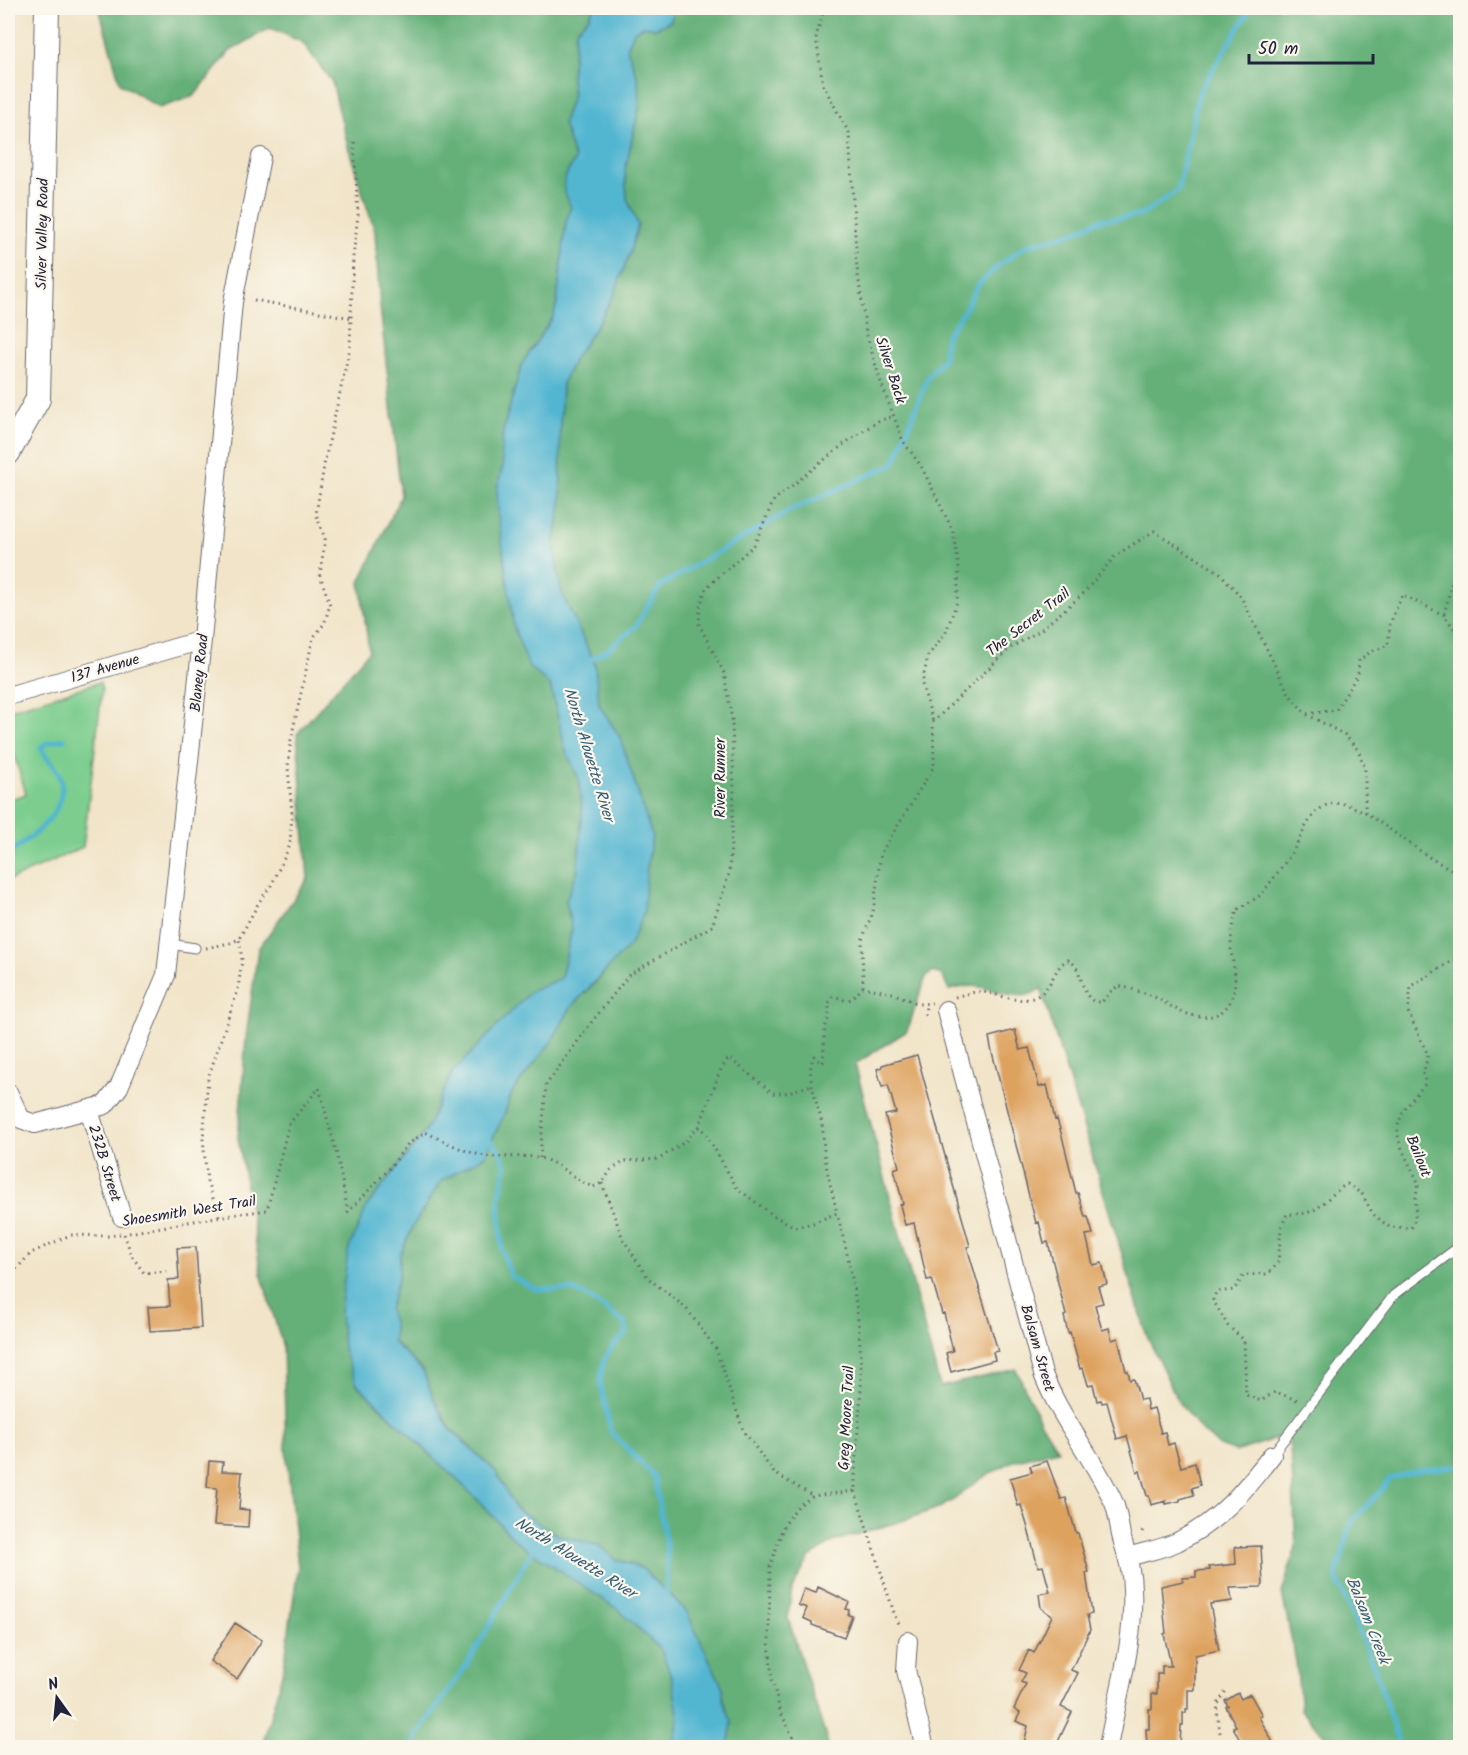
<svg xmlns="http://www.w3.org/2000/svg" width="1468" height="1755" font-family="Kalam,sans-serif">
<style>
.green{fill:#7ccd8e;stroke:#4f7864;stroke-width:1.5}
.forest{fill:#65b079;stroke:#44695a;stroke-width:1.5}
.water{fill:#53b6d1;stroke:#3a6c86;stroke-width:1.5}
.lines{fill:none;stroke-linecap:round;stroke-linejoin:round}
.stream{stroke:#53b6d1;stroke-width:5}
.building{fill:#dea25f}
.service-casing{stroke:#6a666c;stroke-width:11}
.minor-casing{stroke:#6a666c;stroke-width:20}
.tertiary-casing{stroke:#6a666c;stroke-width:26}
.path{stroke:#6a666c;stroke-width:3;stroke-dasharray:1.5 4.5;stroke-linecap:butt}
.service{stroke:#fff;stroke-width:9}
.minor{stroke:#fff;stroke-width:18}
.tertiary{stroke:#fff;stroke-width:24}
.labels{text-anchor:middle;stroke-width:4.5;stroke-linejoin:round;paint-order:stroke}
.street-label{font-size:15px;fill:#22223b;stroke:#fbf7ec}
.water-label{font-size:16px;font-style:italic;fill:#365d77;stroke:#fbf7ec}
</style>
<rect width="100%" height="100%" fill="#fbf7ec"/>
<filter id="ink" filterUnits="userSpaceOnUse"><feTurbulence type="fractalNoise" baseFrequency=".0167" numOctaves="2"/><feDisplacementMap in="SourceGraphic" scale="12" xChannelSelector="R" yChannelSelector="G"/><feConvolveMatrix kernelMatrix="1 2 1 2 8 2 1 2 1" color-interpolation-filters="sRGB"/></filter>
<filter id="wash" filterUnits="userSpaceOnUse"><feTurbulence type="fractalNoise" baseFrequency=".008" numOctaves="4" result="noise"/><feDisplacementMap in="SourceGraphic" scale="24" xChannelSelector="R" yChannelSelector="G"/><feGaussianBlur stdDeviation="1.35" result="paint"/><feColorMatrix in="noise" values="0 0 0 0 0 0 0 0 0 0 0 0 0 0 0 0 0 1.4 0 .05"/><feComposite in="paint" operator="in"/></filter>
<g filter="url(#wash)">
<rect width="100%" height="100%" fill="#f1e4c8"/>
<path class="green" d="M100,682L102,690L83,847L8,881V800L26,794L8,735V710Z"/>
<path class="forest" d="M99,8H594L588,18L576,30L571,79L573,94L563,123L575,160C562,180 560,185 571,207L566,222L557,303L553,317L522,364L503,430L501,454L503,465L497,489L503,546L529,667L550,685L566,751L579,779L582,812L578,870L566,900L572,929L561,978L530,992L452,1073L425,1132L367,1206L357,1385L476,1498L517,1542L619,1610L662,1650L672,1678L679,1718L673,1747H262L284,1666L298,1567L286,1450L283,1347L261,1273L238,1138L246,1038L258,949L308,879L297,734L369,651L360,582L401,496L380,307L375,232L348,147L332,82L302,42L270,28L230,51L194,96L159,108L120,83Z
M673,8H1460V1747H1335L1301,1710L1296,1661L1282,1593L1296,1547L1292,1467L1288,1434L1236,1452L1219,1446L1200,1429L1179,1403L1147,1336L1041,988C1022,1006 995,987 972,986C965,986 956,989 949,990L942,975L933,972L926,977L907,1031L855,1064L940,1387L1016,1369L1040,1421L1058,1450L1013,1461L977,1481L955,1499L941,1507L908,1519L835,1541L810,1557L792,1589L788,1618L829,1747H728L732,1722L723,1700V1688L643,1569L615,1559L600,1546L557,1535L515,1508L496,1472L450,1428L433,1397L423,1371L393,1341L394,1325L389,1310L399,1276L400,1255L414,1224L441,1181L484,1156L504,1115L512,1092L551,1042L571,1007L602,976L646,873L652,836L620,737L599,705L595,665L561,591L554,544L561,505L560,426L562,384L575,357L595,328L613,297L629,255L638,225L627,199L625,170L639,108L638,79L627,48L635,30L643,26L656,28L671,21Z"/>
<path class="water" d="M594,8H673L671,21L656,28L643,26L635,30L627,48L638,79L639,108L625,170L627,199L638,225L629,255L613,297L595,328L575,357L562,384L560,426L561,505L554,544L561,591L595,665L599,705L620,737L652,836L646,873L644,911L630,945L571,1007L551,1042L512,1092L504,1115L484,1156L441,1181L414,1224L400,1255L399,1276L389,1310L394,1325L393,1342L423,1371L433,1397L449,1428L496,1472L515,1508L557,1535L600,1546L615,1559L643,1569L686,1611L723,1688V1700L732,1722L728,1747H673L679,1718L672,1678L661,1650L619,1610L517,1542L476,1498L357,1384L343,1350L340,1312L348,1251L367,1206L425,1132L452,1073L530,992L561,978L572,929L566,900L578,870L582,812L579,779L566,751L550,685L529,667L514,628L498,514L497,489L503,465L501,454L503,430L522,364L553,317L557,303L566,222L571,207C560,185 562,180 575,160L563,123L573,94L571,79L576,30L588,18Z"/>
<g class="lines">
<path class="stream" d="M586,662L607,650L635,627L661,585L791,510L894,464L928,377L944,358L946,336L963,312L978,285L1000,264L1026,246L1072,233L1100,220L1142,215L1178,190L1199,92L1251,8
M8,854C33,836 73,810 59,773C55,763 43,757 41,747L47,743L64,739
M488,1138L500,1151L506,1167L499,1199L502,1250L511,1276L535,1289L573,1290L590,1298L625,1323L627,1333L613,1346L604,1360L600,1381L611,1432L654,1476L667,1550L666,1598
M412,1748L416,1737L468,1663L534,1547
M1400,1748L1375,1669L1336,1577L1352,1521L1381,1491L1389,1479L1421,1470L1460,1466"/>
</g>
<g id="blocks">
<path class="building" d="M1015,1030L1020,1050L1029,1048L1039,1087L1047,1085L1055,1120L1057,1119L1062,1136L1076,1193H1078L1085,1217H1088L1093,1234L1086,1235L1093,1265L1102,1263L1107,1284L1098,1286L1103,1303L1095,1305L1102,1330L1109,1328L1112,1340L1118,1338L1126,1371H1128L1130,1380L1134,1379L1140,1400L1146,1399L1148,1410L1154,1408L1161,1433L1165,1432L1168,1445L1174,1443L1181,1467L1195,1463L1200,1485L1192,1488L1194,1495L1180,1499V1501L1166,1504V1501L1151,1505L1149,1496H1147L1140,1471L1137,1472L1127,1436L1117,1439L1107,1402L1102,1403L1101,1400L1097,1401L1093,1384L1088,1385L1083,1368L1080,1369L1070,1332L1068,1333L1064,1316L1066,1315L1048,1242L1044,1243L1039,1222L1036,1223L991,1048L989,1037Z
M917,1055L970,1246L967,1247L998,1351L993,1352L995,1360L951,1372L946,1353L953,1351L944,1313L942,1314L932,1279L927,1280L914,1223L905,1225L900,1205L903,1204L894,1169L899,1167L885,1115L896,1113L888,1085L882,1087L877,1069L882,1067V1065Z
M196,1247L201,1328L150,1331L148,1307L170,1306L168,1280L179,1279L177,1248Z
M209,1461L223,1462L222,1471L242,1472L239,1509L249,1510L248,1527L214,1525L217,1488L207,1487Z
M1047,1461L1061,1499L1066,1498L1076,1533H1078L1089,1572L1086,1573L1092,1614L1087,1615L1090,1630L1071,1670L1078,1673L1061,1707L1072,1712L1055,1748H1023L1028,1726L1016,1721L1020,1713L1014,1709L1026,1684L1021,1682L1026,1673L1019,1670L1029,1650L1034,1653L1052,1616L1041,1608L1039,1594L1050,1592L1043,1566L1038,1567L1027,1525L1021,1505L1018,1506L1010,1478L1032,1472L1030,1466Z
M1261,1546L1263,1585L1261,1587L1230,1588L1232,1601L1210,1604L1219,1650L1195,1655V1690H1188V1709H1186V1713H1183V1725H1181L1180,1748H1147L1146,1729H1149V1709H1152V1694H1157V1674H1162V1666H1171L1164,1634L1166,1633L1161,1586L1183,1581L1182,1578L1196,1577V1571L1210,1570L1209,1567L1236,1564L1235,1547Z
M818,1587L849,1602L846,1609L849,1610L848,1615L852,1616L844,1637L812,1625V1622L803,1618L807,1608L798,1605L804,1589L816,1593Z
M235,1623L262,1640L237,1679L210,1661Z
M1238,1693L1241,1699L1250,1694L1262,1715L1259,1717L1276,1748H1244L1233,1727L1236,1726L1226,1707L1228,1706L1225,1701Z"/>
</g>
</g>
<g filter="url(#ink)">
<use href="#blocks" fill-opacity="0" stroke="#6a666c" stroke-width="1.5"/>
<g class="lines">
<g class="service-casing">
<path id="service" d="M170,944L195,948
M1272,1455L1394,1295L1460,1246"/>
</g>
<g class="minor-casing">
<path id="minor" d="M8,696L202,640
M946,1010L1043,1374C1061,1420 1094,1458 1114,1503C1118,1513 1119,1525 1121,1535C1126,1553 1132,1570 1132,1589C1135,1642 1117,1695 1108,1748
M8,1092L21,1119L35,1124L105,1105L119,1087L166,975L202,640L233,302L261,157
M89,1110L122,1217
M1128,1557C1144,1552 1162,1549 1177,1542C1221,1520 1243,1492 1272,1455
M908,1641L906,1670L925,1748"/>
</g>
<g class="tertiary-casing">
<path id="tertiary" d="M8,453L38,399L47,8"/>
</g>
<path class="path" d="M824,8L816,37L823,85L849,133L857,268L866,332L880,380L903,441L921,466L953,531L959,567L957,602L946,632L928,656L922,684L933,722
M254,300L352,318
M1460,562L1456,565L1444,615L1460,636
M1307,714L1336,710L1358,674L1359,660L1369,653L1388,645L1390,624L1402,595L1444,615
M206,948L230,943L239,939L259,902L272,884L290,845L292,813L288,767L291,739L313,638L324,624L330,605L320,575L325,539L316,514L325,460L350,347L353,257L358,215L354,140
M863,987L862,940L873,912L881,853L934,766L933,722L1010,648L1039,631L1082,595L1115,556L1154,531L1220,573L1241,597L1289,694L1306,714L1345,735L1358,750L1365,768V812
M955,997C963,995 971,992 979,992C997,992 1016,1005 1035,997C1053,990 1053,966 1068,960C1085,968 1078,994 1095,1002H1102L1110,992L1118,986C1130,988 1143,992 1154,997C1164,1001 1172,1008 1182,1012C1211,1023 1232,1015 1235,983C1236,971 1231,959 1231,946C1231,934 1234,922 1237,910L1261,895L1292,853L1307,824L1316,812L1324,806L1333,803L1346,804L1365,812L1432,859L1460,874
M925,1015L926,1005
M699,1127L721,1069L729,1058L773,1093H785L812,1085
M540,1158L546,1085L591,1023L629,975L712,926L729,874L734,796L732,720L724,673L699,624L700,607L706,588L754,545L774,500L844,444L878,421L894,416
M602,1183L623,1239L648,1278L686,1308L716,1349L743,1430L774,1473L813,1496
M219,1216L207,1181L203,1139L208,1078L238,989L242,960L239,939
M129,1233L210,1218L267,1210L289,1124L319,1088L337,1155L348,1212L389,1169L407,1145L425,1132C444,1141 464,1152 485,1156C502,1159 524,1154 540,1158C560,1163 574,1180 593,1187L602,1183L611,1170L625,1161L659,1159L687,1140L694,1130L699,1127L705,1132L737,1188L774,1216L795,1227L813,1223L837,1213C833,1195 828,1177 825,1158C823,1147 824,1136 822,1125C819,1104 804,1076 814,1056L820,1062H823L825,1028L829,1017V1003L832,997C839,996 842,1001 847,1000C853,1000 859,991 863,987L892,993L919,1004L932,1003
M124,1234L132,1256L144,1273L168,1271
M8,1278L31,1253L70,1235L110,1236L120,1234
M1297,1400L1275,1392L1261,1401L1246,1395L1244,1340L1228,1326L1213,1300L1216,1292L1234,1290L1244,1275L1268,1274L1278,1263L1281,1228L1287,1214C1323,1216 1320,1200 1347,1184L1362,1194L1373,1214L1389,1227L1411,1228C1420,1213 1412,1200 1419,1184C1394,1132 1385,1129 1426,1083L1423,1074L1428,1055L1408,1012L1411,986L1460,956
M855,1491L895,1616L900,1626
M1142,1532L1143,1529
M1220,1733L1217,1712L1218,1704L1227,1689
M798,1748L780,1711L772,1679L769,1641L770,1567L783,1527L798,1506L813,1496L855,1491C854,1453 861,1416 861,1377C861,1321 852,1267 837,1214"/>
<use href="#service" class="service"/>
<use href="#minor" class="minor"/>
<use href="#tertiary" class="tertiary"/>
</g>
</g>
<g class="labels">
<g class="street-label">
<text transform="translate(42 234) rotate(-89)" y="5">Silver Valley Road</text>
<text transform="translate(891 370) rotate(72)" y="5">Silver Back</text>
<text transform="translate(1028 622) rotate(-38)" y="5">The Secret Trail</text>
<text transform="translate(105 668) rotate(-16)" y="5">137 Avenue</text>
<text transform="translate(199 673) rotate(-84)" y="5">Blaney Road</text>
<text transform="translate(720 778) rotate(-90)" y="5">River Runner</text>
<text transform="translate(1419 1156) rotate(68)" y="5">Bailout</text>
<text transform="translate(105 1163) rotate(73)" y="5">232B Street</text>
<text transform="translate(189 1211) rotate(-9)" y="5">Shoesmith West Trail</text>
<text transform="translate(1038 1348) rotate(74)" y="5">Balsam Street</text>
<text transform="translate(846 1418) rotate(-87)" y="5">Greg Moore Trail</text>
</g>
<g class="water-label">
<text transform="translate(590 754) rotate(73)" y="6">North Alouette River</text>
<text transform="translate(576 1557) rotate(32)" y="6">North Alouette River</text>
<text transform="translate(1369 1620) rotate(68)" y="6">Balsam Creek</text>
</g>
</g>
<rect width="1468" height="1755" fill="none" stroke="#fbf7ec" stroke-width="30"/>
<g transform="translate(57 1698) rotate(345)" stroke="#fbf7ec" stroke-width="4.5" paint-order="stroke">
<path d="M0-4.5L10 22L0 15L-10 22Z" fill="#22223b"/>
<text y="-9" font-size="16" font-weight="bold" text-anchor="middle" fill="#22223b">N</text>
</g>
<path d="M1249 54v9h124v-9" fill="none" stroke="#22223b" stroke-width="3"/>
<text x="1258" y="54" font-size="18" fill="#22223b" stroke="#fbf7ec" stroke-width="4.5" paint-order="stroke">50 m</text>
</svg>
